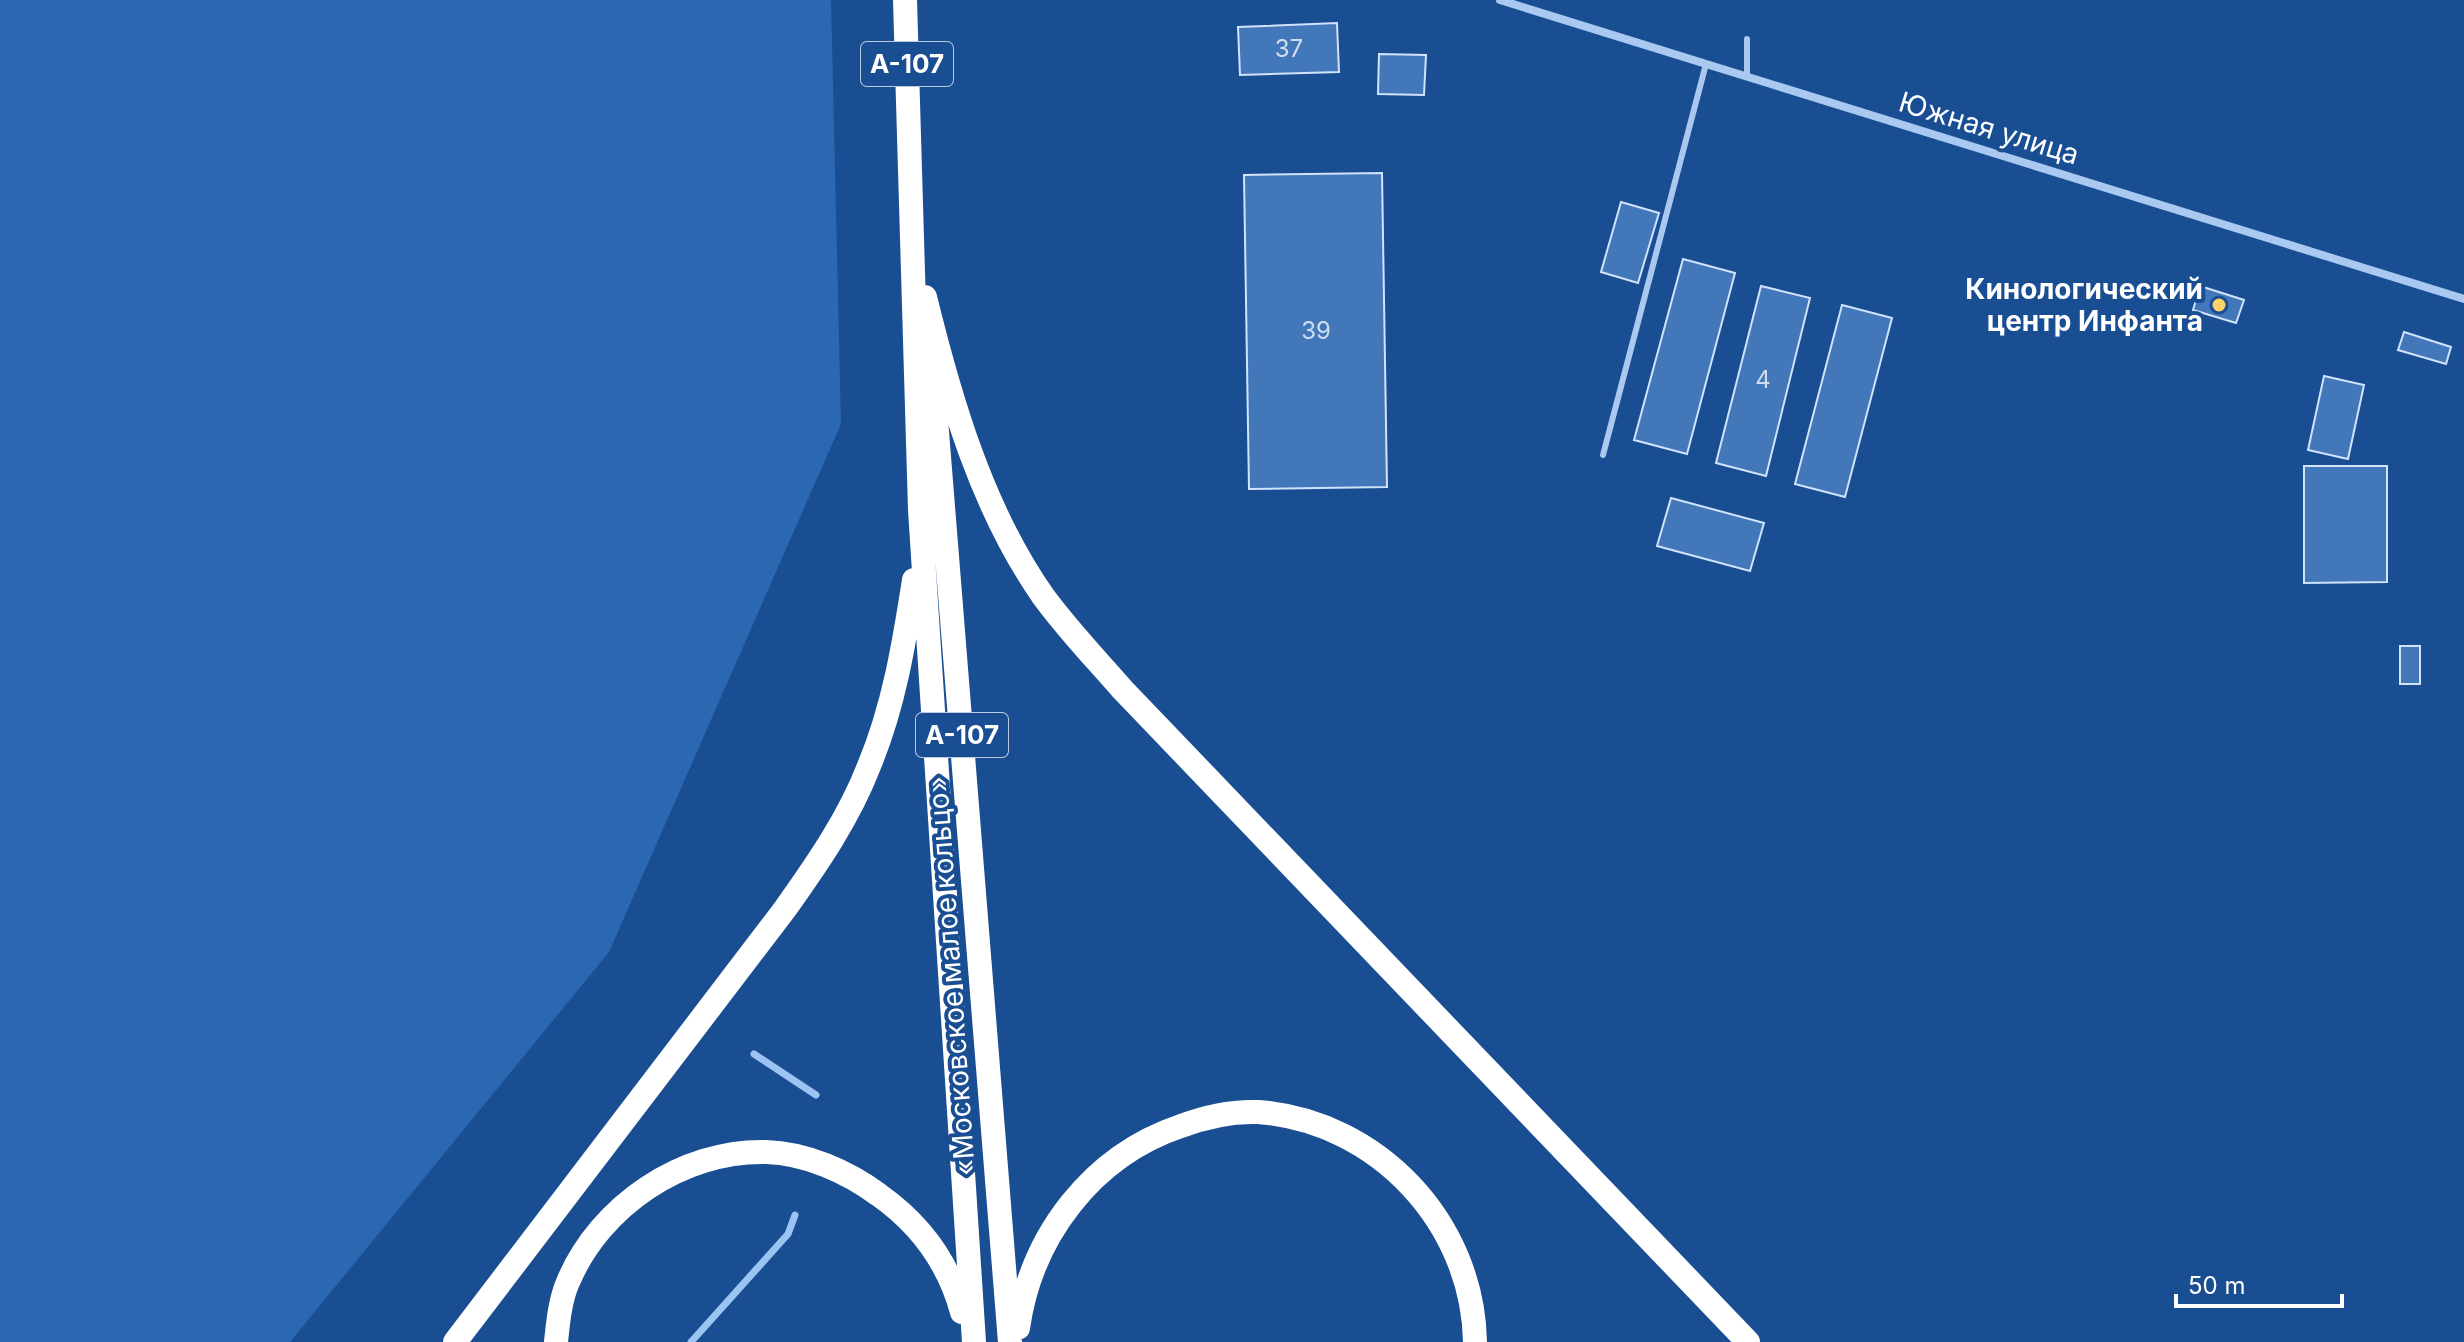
<svg xmlns="http://www.w3.org/2000/svg" width="2464" height="1342" font-family="Inter,sans-serif">
<style>
.green{fill:#2c68b1}
.lines{fill:none;stroke-linecap:round;stroke-linejoin:round}
.stream{stroke:#9cc4f2;stroke-width:7}
.building{fill:#4277ba;stroke:#d0e3fb;stroke-width:2}
.lane{stroke:#a9c9f0;stroke-width:6}
.street{stroke:#a9c9f0;stroke-width:8}
.highway{stroke:#fff;stroke-width:24}
.poi-dot{fill:#ffd368;stroke:#194e93;stroke-width:3}
.labels{text-anchor:middle;stroke-width:8;stroke-linejoin:round;paint-order:stroke}
.number-label{font-size:24px;fill:#d0ddee}
.shield{fill:#194e93;stroke:#bacadf;stroke-width:2}
.shield-label{font-size:26px;font-weight:bold;fill:#fff}
.street-label{font-size:28px;fill:#fff;stroke:#194e93}
.poi-label{font-size:28px;font-weight:bold;fill:#fff;stroke:#194e93;text-anchor:end}
</style>
<rect width="100%" height="100%" fill="#194e93"/>
<path class="green" d="M0,0H831L841,424L609,952L290,1342H0Z"/>
<g class="lines">
<path class="stream" d="M754,1054L816,1095
M691,1342L788,1234L795,1215"/>
</g>
<path class="building" d="M1337,23L1339,72L1240,75L1238,27Z
M1379,54L1426,55L1424,95L1378,94Z
M1382,173L1387,487L1249,489L1244,175Z
M1621,202L1659,213L1638,283L1601,272Z
M1683,259L1735,273L1687,454L1634,440Z
M1761,286L1810,298L1766,476L1716,463Z
M2200,286L2244,300L2236,323L2193,310Z
M1842,305L1892,318L1845,497L1795,484Z
M2404,332L2451,347L2446,364L2398,350Z
M2324,376L2364,385L2348,459L2308,450Z
M2304,466H2387V582L2304,583Z
M1671,498L1764,523L1750,571L1657,546Z
M2400,646H2420V684H2400Z"/>
<g class="lines">
<path class="lane" d="M1747,39V76
M1603,455L1706,64"/>
<path class="street" d="M1500,0L2464,299"/>
<path class="highway" d="M905,0L920,510L974,1342
M925,297C950,399 982,509 1043,596C1067,629 1095,658 1122,689L1748,1342
M931,357L1010,1342
M1018,1328C1031,1236 1092,1156 1181,1126C1205,1117 1232,1111 1258,1112C1378,1121 1473,1223 1475,1342
M455,1342L785,909C817,864 849,818 869,766C894,706 904,644 914,580
M556,1342C558,1323 560,1300 568,1282C600,1206 682,1150 766,1152C806,1153 848,1172 879,1195C920,1224 949,1264 962,1312"/>
</g>
<circle class="poi-dot" cx="2219" cy="305" r="8"/>
<g class="labels">
<g class="number-label">
<text x="1289" y="57">37</text>
<text x="1316" y="339">39</text>
<text x="1763" y="388">4</text>
</g>
<g class="shield">
<rect x="861" y="42" width="92" height="44" rx="6"/>
<rect x="916" y="713" width="92" height="44" rx="6"/>
</g>
<g class="shield-label">
<text x="907" y="73">А-107</text>
<text x="962" y="744">А-107</text>
</g>
<g class="street-label">
<text transform="translate(1989 128) rotate(17)" y="10">Южная улица</text>
<text transform="translate(951 976) rotate(-94)" y="10">«Московское малое кольцо»</text>
</g>
<g class="poi-label">
<text x="2203" y="299">Кинологический<tspan x="2203" dy="32">центр Инфанта</tspan></text>
</g>
</g>
<path d="M2176 1294v12h166v-12" fill="none" stroke="#ffffff" stroke-width="4"/>
<text x="2188" y="1294" font-size="24" fill="#ffffff" stroke="#194e93" stroke-width="6" paint-order="stroke">50 m</text>
</svg>
